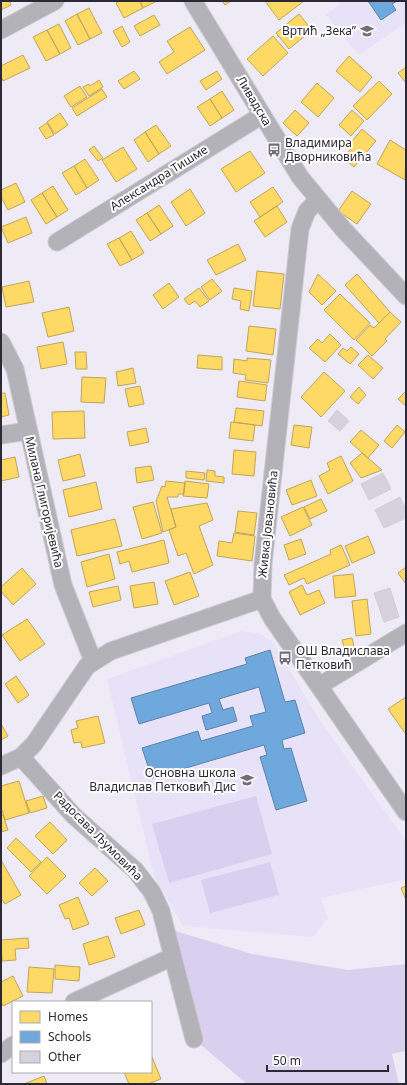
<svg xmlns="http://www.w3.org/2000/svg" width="407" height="1085" font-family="'Noto Sans',sans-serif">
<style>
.built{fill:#e8e2f9}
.green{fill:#d9d0ef}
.homes{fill:#ffd966;stroke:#c0a458}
.schools{fill:#6fa8dc;stroke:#5b82aa}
.building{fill:#d5d2dd;stroke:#d1ced9}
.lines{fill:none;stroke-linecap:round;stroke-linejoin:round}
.street-casing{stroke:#ccc9d3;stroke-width:19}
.street{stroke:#b3b2b8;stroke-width:17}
.labels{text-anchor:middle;stroke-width:4;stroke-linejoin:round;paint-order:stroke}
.poi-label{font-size:12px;fill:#2c2936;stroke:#fff;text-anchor:end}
.street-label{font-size:12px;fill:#2c2936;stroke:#fff}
</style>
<rect width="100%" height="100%" fill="#eeebf6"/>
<path class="built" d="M343,1H406V23L359,55L326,15Z
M241,631L258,633L272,641L319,719L406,841V879L321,898L328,918L313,937L183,926L154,876L107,679Z"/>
<path class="green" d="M256,796L272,854L169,883L152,824Z
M270,862L279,895L210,913L201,880Z
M165,928L252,954L348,970L406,964V1051L392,1054L399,1084H247L194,1039Z"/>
<path class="homes" d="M1,1H9L11,5L1,10Z
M120,1H140L143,8L124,18L116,3Z
M140,1H157L143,8Z
M222,1H231L225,5Z
M265,1H304L279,20Z
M89,8L102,33L90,39L77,14Z
M77,14L90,39L78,45L65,21Z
M299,14L312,30L289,49L276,33Z
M154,15L160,25L140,36L134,26Z
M59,24L71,48L60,54L47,30Z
M122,26L130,42L122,47L113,31Z
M190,27L205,50L167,74L159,62L174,52L167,41Z
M47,30L60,54L46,61L33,37Z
M273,36L288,53L263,76L247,59Z
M23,55L30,68L3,81L1,76V66Z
M349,56L372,77L360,92L336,71Z
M406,67V83L398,73Z
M134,71L140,79L124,89L118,81Z
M217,71L222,79L206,90L200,81Z
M99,80L103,87L89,96L83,87L89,84L90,86Z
M379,81L392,94L367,120L353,106Z
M317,83L334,98L318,117L301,102Z
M80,86L87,97L71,107L64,96Z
M102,89L107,97L77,116L72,108Z
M222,91L234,110L222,118L210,99Z
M210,99L222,118L210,126L197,107Z
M295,110L309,123L297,136L283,123Z
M352,110L364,121L351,136L339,125Z
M60,113L68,125L55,134L47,122Z
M47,123L54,135L46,139L39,128Z
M156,125L171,146L159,154L145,132Z
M362,129L376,141L354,167L343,158L351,149L348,146Z
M145,132L159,154L148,162L134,140Z
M390,140L406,150L405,180L377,164Z
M94,146L103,158L98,161L89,150Z
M123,147L137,169L116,182L102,160Z
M250,151L265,173L236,192L221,169Z
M85,159L99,180L87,188L74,166Z
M74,166L87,188L76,195L62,173Z
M16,183L25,202L8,210L1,197V190Z
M53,186L68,210L57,217L42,193Z
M273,187L283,202L260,217L250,202Z
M190,189L205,213L186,226L171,202Z
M352,191L371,204L357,224L338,211Z
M42,193L57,217L46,224L31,200Z
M159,205L173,226L161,234L147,213Z
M277,206L287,222L265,237L254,221Z
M147,213L161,234L150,241L136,220Z
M26,217L32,233L8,243L1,227Z
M131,231L144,253L132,260L119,238Z
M119,238L132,260L120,266L107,244Z
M238,244L246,260L216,275L207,260Z
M257,271L284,274L280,309L253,306Z
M318,274L336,291L322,305L309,292Z
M357,274L390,312L379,323L345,285Z
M212,279L222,291L210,300L201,287Z
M29,281L34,302L6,307L2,287Z
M169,283L179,297L163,309L153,295Z
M199,288L209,301L200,307L195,301L189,305L184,299Z
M234,288L252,291L249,311L240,309L241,301L232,299Z
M340,294L370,323L354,340L324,310Z
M69,307L74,331L48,337L42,313Z
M390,312L401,322L385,339L387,341L372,356L356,340L370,325L374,328Z
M249,326L276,329L273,355L246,351Z
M330,334L341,345L325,362L309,348L318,339L322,343Z
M63,342L67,364L41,369L37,347Z
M351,347L359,354L350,364L338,354L343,348L347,351Z
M75,352H86L87,369H76Z
M198,355L222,357V370L197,368Z
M368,355L383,368L373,379L358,365Z
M247,358L271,360L268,383L245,380L246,375L233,373L234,359L247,361Z
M133,368L136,383L118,386L116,372Z
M324,372L345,391L321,417L301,397Z
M82,377L106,378L104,403L81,402Z
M239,381L267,385L265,401L237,397Z
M140,386L144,404L129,407L125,389Z
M359,387L366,395L358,404L350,397Z
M406,391V406L398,399Z
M1,393H5L9,415L1,417Z
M236,408L264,411L262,426L234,422Z
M84,411L85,438L53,439L52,412Z
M231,422L255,425L253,441L229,438Z
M294,425L312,427L309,448L291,445Z
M397,425L405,432L392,448L384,441Z
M146,428L149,442L130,446L127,432Z
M361,430L379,445L368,458L350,442Z
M234,450L256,452L254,476L232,474Z
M362,453L382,470L361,478L350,463Z
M80,454L85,476L63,481L58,460Z
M341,456L353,481L328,494L319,476L330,470L327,463Z
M15,457L19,477L1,481V460Z
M151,466L154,480L137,483L135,468Z
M207,470L215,471V476L224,477V483L206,481Z
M186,471L205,473L204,480L186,478Z
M311,480L317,496L292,505L286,490Z
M166,481L185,483L184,494H178V497H167L176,527L163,532L156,501L162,486L165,487Z
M185,481L209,484L207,498L183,496Z
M96,482L102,509L69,517L63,490Z
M321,499L327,511L310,519L304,507Z
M153,502L162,533L142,539L133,507Z
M207,503L213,520L199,526L213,565L194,574L186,553L178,556L169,530L176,527L171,509Z
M303,507L312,525L290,536L281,517Z
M238,511L257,513L254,535L235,532Z
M115,519L122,546L77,556L71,530Z
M234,533L255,536L252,561L217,556L219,541L232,543Z
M368,536L375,553L352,563L345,546Z
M301,539L306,554L289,560L284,545Z
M164,540L169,563L132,572L129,561L120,564L117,552Z
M341,545L350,565L307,584L304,578L289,585L284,575L331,554L330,550Z
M109,554L115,579L87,587L81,562Z
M406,567V584L398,573Z
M22,568L36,584L13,605L1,591V587Z
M190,572L199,596L174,605L165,581Z
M353,574L356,596L335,598L333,576Z
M154,582L158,604L134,608L130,586Z
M302,585L307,595L319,590L325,603L300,615L289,592Z
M118,586L121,600L93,607L89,592Z
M367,599L371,634L356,636L352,601Z
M27,619L45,644L20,661L2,635Z
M352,638L355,651L346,653L342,640Z
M16,676L29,695L18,703L5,684Z
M406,697V732L405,733L388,709Z
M98,716L105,743L82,748L81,742L74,743L71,730L78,728L76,721Z
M1,724L8,736L1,740Z
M19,781L29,813L5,820L1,807V786Z
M43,796L47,808L30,813L26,801Z
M3,815L8,830L1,832V816Z
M50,822L67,840L53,854L35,836Z
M16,838L41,862L31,872L7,848Z
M47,857L66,876L47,894L29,876Z
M1,860L21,895L5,904L1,898Z
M95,868L108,881L92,896L79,883Z
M406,886V900L401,888Z
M78,897L89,924L73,930L69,918L65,919L59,905Z
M139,910L145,925L121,934L115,918Z
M108,936L115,957L89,965L83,944Z
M28,938L29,948L15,949L16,960L2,961L1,940Z
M55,965L80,967L79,981L55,979Z
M29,967L54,969L52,993L27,992Z
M13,976L23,996L3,1006L1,1002V982Z
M152,1057L161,1079L148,1084H129L124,1072H151Z
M44,1076L47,1084H24Z"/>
<path class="schools" d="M368,1H397L392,4L396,10L381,20Z
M270,650L285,702L295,700L305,733L282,740L284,749L291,748L307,801L276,810L260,757L267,755L264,745L152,778L142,748L198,731L201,741L253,726L250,716L266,712L259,687L219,699L223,710L233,707L237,721L206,730L202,716L212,713L209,703L139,724L131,698L247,664L245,658Z"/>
<path class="building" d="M337,410L349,421L340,431L328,421Z
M383,473L391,489L369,500L361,484Z
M400,497L406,509V518L384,528L375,510Z
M390,588L399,617L384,622L374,593Z"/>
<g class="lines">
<g class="street-casing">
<path id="street" d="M193,1L300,177L343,229L406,296
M1,30L55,1
M318,200L307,211L300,229L263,564L262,599L272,618L406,812
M57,242L262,115
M1,342L15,369L63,585L93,661
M1,435L28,431
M319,686L406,633
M21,757L74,816L135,870L152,892L161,911L194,1039
M1,766L21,757L34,744L87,666L111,651L262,599
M74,1002L172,957
M1,1054L13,1045"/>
</g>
<use href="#street" class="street"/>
</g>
<defs>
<g id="school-bare" transform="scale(1.08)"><path d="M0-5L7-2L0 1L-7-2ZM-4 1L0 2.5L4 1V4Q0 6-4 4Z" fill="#706d79" stroke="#fff" stroke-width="2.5" paint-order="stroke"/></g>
<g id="bus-bare" transform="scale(1.08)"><path d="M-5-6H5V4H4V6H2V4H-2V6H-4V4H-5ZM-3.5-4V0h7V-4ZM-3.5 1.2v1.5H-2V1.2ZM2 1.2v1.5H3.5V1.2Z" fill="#706d79" stroke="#fff" stroke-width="2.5" paint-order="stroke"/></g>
</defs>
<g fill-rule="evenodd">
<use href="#school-bare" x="367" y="31"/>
<use href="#bus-bare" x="274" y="150"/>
<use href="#bus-bare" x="285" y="658"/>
<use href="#school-bare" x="247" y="780"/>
</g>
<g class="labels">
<g class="poi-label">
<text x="356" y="35">Вртић „Зека”</text>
<text x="285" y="147" text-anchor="start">Владимира<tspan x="285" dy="14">Дворниковића</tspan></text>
<text x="296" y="655" text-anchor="start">ОШ Владислава<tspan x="296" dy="14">Петковић</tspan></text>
<text x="236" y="777">Основна школа<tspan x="236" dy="14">Владислав Петковић Дис</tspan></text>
</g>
<g class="street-label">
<text transform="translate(254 101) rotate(59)" y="4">Ливадска</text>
<text transform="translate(159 178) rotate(-32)" y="4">Александра Тишме</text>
<text transform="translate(44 502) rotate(77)" y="4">Милана Глигоријевића</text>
<text transform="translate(268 524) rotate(-84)" y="4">Живка Јовановића</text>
<text transform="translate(98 836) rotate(45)" y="4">Радосава Љумовића</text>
</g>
</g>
<rect width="407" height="1085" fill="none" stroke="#2c2936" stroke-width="4"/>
<rect x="12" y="1001" width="140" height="72" fill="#ffffff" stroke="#aba9af"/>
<rect x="20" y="1011" width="20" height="12" fill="#ffd966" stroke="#aba9af"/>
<text x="48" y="1021" font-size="12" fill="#2c2936">Homes</text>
<rect x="20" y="1031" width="20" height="12" fill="#6fa8dc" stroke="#aba9af"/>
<text x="48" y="1041" font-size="12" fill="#2c2936">Schools</text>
<rect x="20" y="1051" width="20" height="12" fill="#d5d2dd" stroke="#aba9af"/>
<text x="48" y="1061" font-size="12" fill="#2c2936">Other</text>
<path d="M267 1065v6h121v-6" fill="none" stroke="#2c2936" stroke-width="2"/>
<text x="273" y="1065" font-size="12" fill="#2c2936" stroke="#ffffff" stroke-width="3" paint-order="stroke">50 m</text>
</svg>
